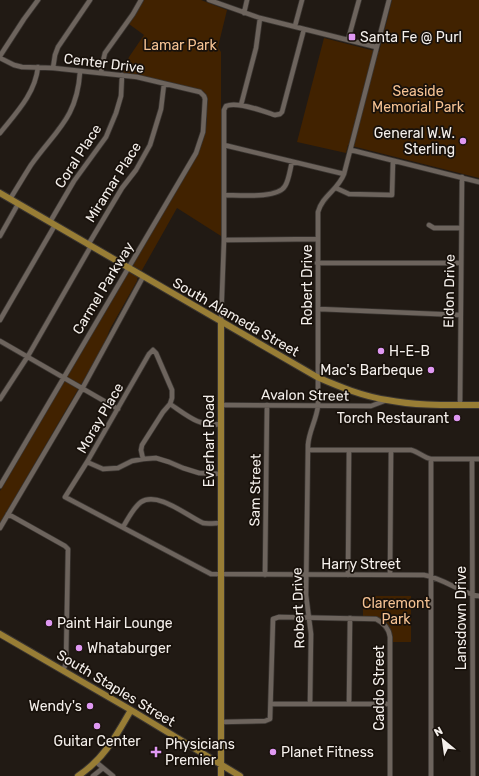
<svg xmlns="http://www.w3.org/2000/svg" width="479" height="776" font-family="Rubik,sans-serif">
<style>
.green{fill:#412200}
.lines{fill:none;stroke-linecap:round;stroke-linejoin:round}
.minor-casing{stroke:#3a3531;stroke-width:6}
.major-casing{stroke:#3a3531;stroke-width:8}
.minor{stroke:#6d645d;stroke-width:4.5}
.major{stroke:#987d35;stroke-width:6}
.poi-dot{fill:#df98f2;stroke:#18110b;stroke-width:1.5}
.labels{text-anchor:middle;stroke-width:3.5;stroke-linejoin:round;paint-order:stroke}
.poi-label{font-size:14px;fill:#f4efeb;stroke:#18110b;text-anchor:start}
.park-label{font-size:14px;fill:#f5c293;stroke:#18110b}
.street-label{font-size:14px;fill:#f4efeb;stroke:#18110b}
</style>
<rect width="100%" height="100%" fill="#211a14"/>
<path class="green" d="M144,0H201L227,10L218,47L221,52V236L177,208L137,279V281L110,329L104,345L0,523V491L199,150C208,131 207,119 207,99L206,94L201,90L123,73L129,57L144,35L129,24Z
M392,0H479V178L348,145L346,153L297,142L324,38L379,52Z
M363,596H411V642H392C389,622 384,615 363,616Z"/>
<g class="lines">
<g class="minor-casing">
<path id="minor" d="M209,0L260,18L376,47
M244,13L247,0
M295,26L302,0
M348,40L359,0
M0,56L24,19L38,0
M0,58L14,65L22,67L53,68L137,77L200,92L204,96L205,99L203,132L196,153L0,486
M53,68L55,55L58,47L90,0
M101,73L103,61L105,53L133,14L141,0
M241,105L256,48L260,18
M0,133C16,113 35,94 38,67
M224,145L344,174
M351,150L479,182
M336,188L349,194L392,195L393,161
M224,195C238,195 278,199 285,186C289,180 290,169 292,162
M10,199C17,188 24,176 31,165C56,130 77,118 80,72
M50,222L74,181L106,137L116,113L121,96L122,75
M429,225L434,228H461
M0,236L18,204
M224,240L317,239
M88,245L122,188L136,170L150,145L161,109L164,84
M317,263H461
M319,309L460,315
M0,320L55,225
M221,321L224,240V110L226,106C237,101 263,111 275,115L280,114L282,112L304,29
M0,341L118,409
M0,399L28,356L91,246
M170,404C188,416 199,427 221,424
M221,405L371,406L387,400
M460,405L462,177
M308,450H411C419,452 424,458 431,459H479
M143,459L141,450L142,445L163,412L170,404L172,398V390L156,353L153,350L149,354L87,462L65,497L211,574L424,575C443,578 463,594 479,596
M431,459V776
M472,459L473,776
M87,462L103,469L118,468L132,461L143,459L156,458L169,462L183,468L199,473L222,474
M8,514L65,546L68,549L66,663L63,671
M123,527C128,519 133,508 141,502C158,491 187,516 203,523C208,524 216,523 221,523
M0,528L82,389L143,277
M265,575L267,405
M348,575L349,450
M390,575L391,451
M349,703L350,618
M272,704H390
M310,704L311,634L306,595L308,445C309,431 316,421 318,406V212C322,196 338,190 344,174L389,0
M221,722L265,721L270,719L273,619L279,617L376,619C384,623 389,628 390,637V776
M96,762L113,776
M93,776L103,768"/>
</g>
<g class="major-casing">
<path id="major" d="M0,193L317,377C340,387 362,396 387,400C417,406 448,405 479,405
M221,321V776
M0,634L131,710L240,776
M78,776C104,759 116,736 131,710"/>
</g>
<use href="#minor" class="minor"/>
<use href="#major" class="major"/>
</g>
<g class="poi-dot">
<rect x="348" y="33" width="8" height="8" rx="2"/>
<circle cx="463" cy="141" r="4"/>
<circle cx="381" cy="351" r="4"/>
<circle cx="431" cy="370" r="4"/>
<circle cx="457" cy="418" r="4"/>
<circle cx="49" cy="623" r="4"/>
<circle cx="79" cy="648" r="4"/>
<circle cx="90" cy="706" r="4"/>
<circle cx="97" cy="726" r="4"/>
<path d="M154 746h4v4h4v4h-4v4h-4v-4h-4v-4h4z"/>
<circle cx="273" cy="752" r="4"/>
</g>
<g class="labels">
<g class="poi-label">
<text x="360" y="42">Santa Fe @ Purl</text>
<text x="455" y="138" text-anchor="end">General W.W.<tspan x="455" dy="16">Sterling</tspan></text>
<text x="389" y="356">H-E-B</text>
<text x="423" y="375" text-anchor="end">Mac's Barbeque</text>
<text x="449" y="423" text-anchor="end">Torch Restaurant</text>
<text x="57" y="628">Paint Hair Lounge</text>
<text x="87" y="653">Whataburger</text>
<text x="82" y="711" text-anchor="end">Wendy's</text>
<text x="97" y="746" text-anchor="middle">Guitar Center</text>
<text x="165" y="749">Physicians<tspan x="165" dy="16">Premier</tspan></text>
<text x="281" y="757">Planet Fitness</text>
</g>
<g class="park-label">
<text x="180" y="50">Lamar Park</text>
<text x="418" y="96">Seaside<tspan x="418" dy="16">Memorial Park</tspan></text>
<text x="396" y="608">Claremont<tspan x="396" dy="16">Park</tspan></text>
</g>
<g class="street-label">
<text transform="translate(104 63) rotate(7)" y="5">Center Drive</text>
<text transform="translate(78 156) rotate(-57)" y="5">Coral Place</text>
<text transform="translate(113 182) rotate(-58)" y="5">Miramar Place</text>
<text transform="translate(307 285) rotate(-90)" y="5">Robert Drive</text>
<text transform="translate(103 288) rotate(-59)" y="5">Carmel Parkway</text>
<text transform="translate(449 291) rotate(-89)" y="5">Eldon Drive</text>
<text transform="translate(236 317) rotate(30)" y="5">South Alameda Street</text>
<text transform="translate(305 395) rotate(1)" y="5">Avalon Street</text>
<text transform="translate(100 418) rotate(-60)" y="5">Moray Place</text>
<text transform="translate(209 441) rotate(-90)" y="5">Everhart Road</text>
<text transform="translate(255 490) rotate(-89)" y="5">Sam Street</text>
<text x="361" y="569">Harry Street</text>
<text transform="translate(298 608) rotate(-92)" y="5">Robert Drive</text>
<text transform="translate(461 618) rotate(-90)" y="5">Lansdown Drive</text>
<text transform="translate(116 688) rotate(31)" y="5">South Staples Street</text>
<text transform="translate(379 688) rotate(-90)" y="5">Caddo Street</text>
</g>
</g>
<g transform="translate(443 740) rotate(331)" stroke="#18110b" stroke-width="3" paint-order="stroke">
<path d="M0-3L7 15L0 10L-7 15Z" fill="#f4efeb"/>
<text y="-6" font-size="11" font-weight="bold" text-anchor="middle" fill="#f4efeb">N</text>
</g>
</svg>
